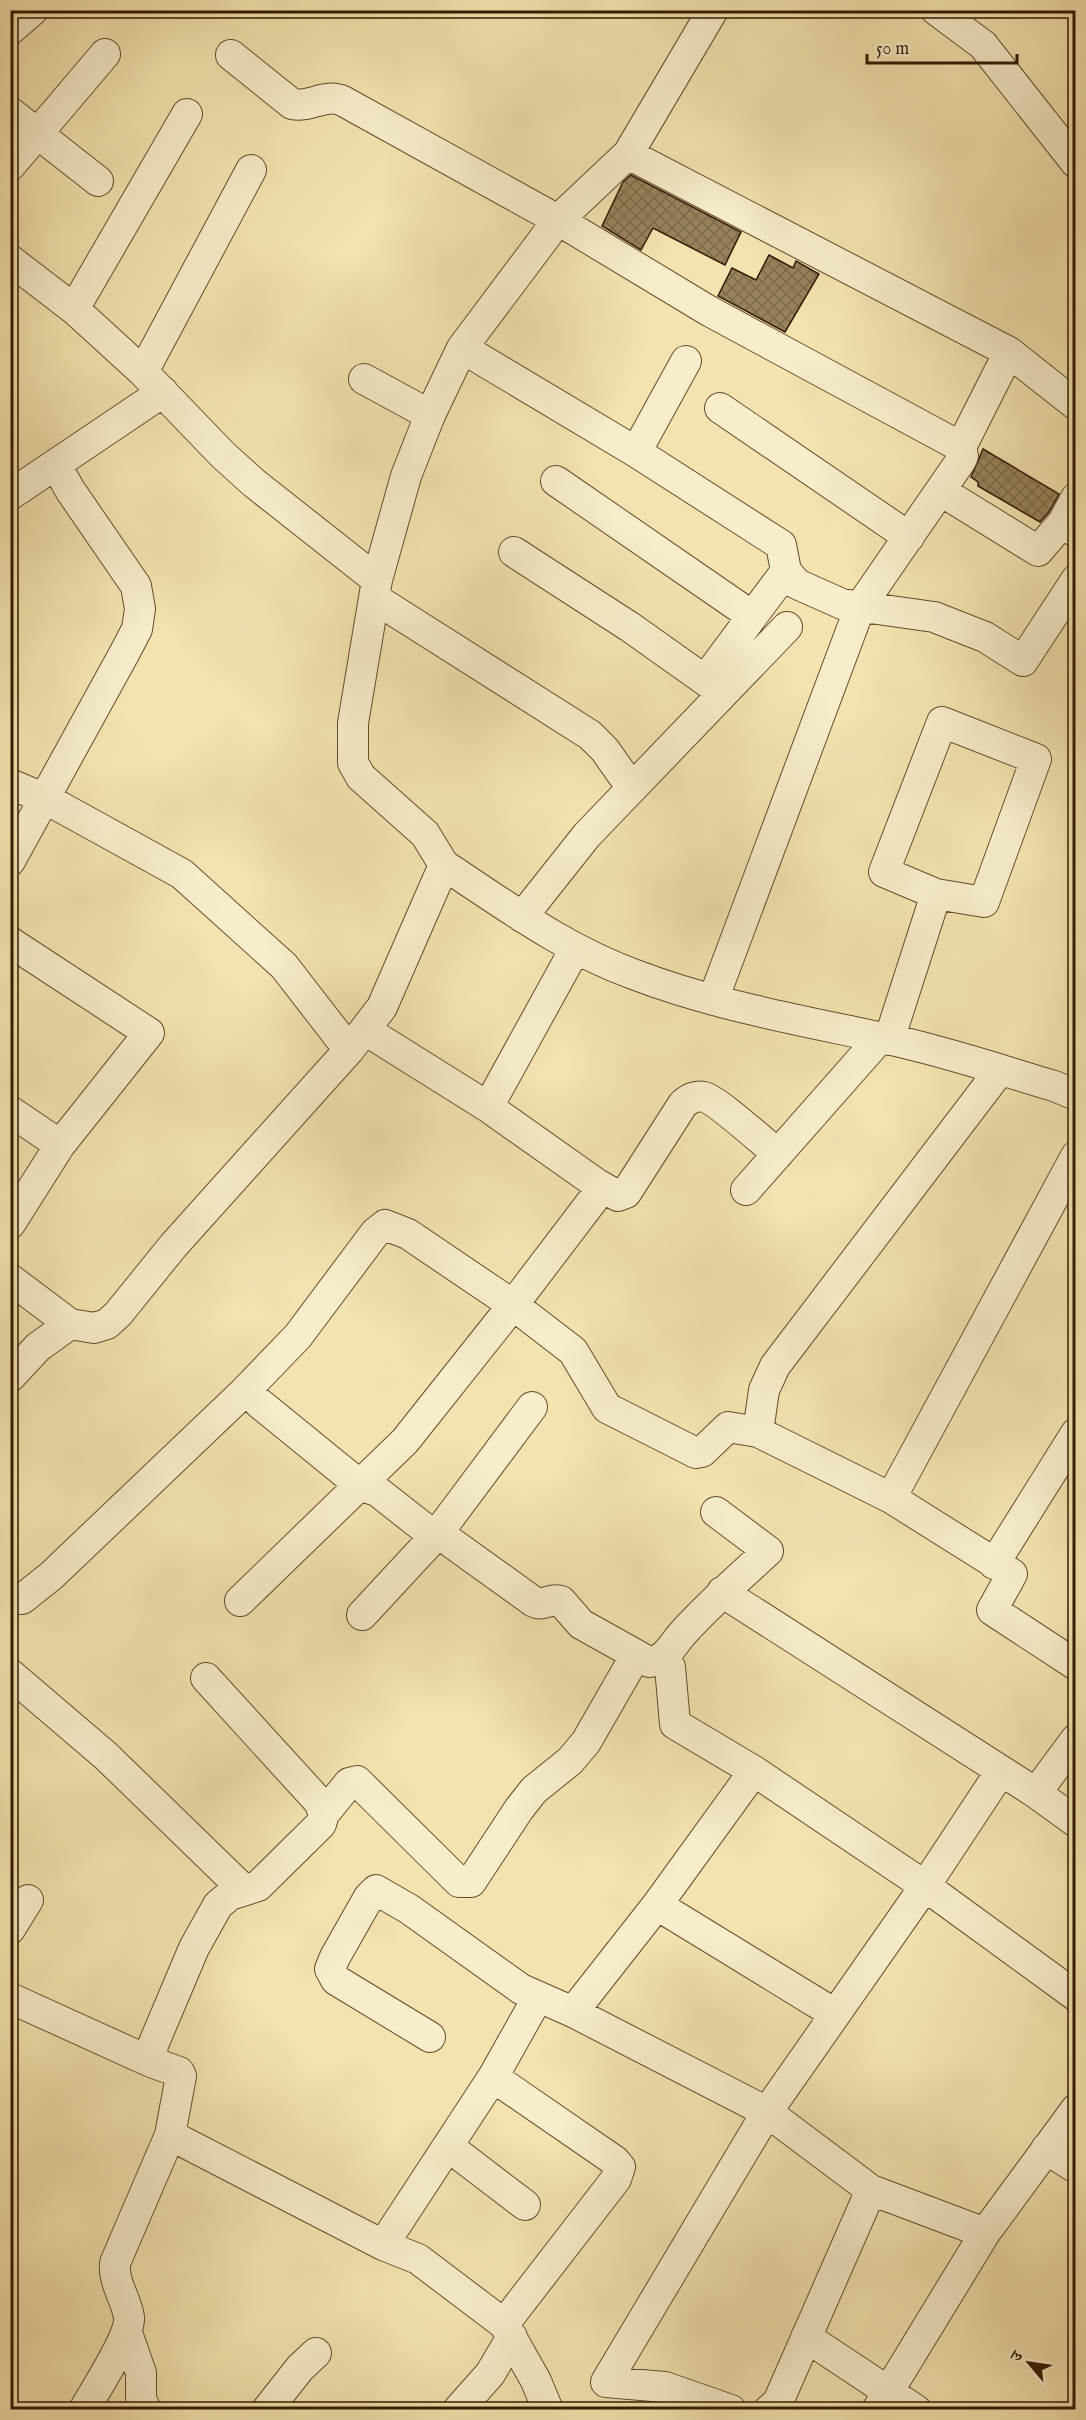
<svg xmlns="http://www.w3.org/2000/svg" width="1086" height="2420" font-family="'IM FELL English','Noto Serif Devanagari',serif">
<style>
.building{fill:url(#building-cross-hatch);stroke:#331903;stroke-width:1.5}
.lines{fill:none;stroke-linecap:round;stroke-linejoin:round}
.minor-casing{stroke:#634c2e;stroke-width:32}
.minor{stroke:#f7edcb;stroke-width:30}
</style>
<defs>
<pattern id="building-cross-hatch" width="8" height="8" patternUnits="userSpaceOnUse" patternTransform="scale(1.5)"><rect width="8" height="8" fill="#97825c"/><path d="M0 0l8 8M0 8l8-8" fill="none" stroke="#7c6a4a"/></pattern>
</defs>
<rect width="100%" height="100%" fill="#f3e3af"/>
<filter id="stains"><feTurbulence type="fractalNoise" baseFrequency=".00333" numOctaves="4"/><feColorMatrix values="0 0 0 0 .2 0 0 0 0 .09 0 0 0 0 .02 0 0 0 .5 -.17"/></filter>
<radialGradient id="worn" r=".72"><stop offset=".6" stop-color="#630" stop-opacity="0"/><stop offset="1" stop-color="#630" stop-opacity=".3"/></radialGradient>
<path class="building" d="M631,175L741,232L725,265L653,228L641,250L602,226L623,182Z
M769,255L793,268L796,261L819,274L785,332L718,296L732,268L756,280Z
M983,449L1059,494L1049,512L1040,522L978,486V482L971,477Z"/>
<g class="lines">
<g class="minor-casing">
<path id="minor" d="M936,10L983,45L1076,163
M10,30L33,10
M231,55L292,104C311,108 324,93 343,101L558,220L709,311L961,447L963,456L960,462L860,607L713,1000
M10,112L98,181
M628,154L1009,352L1076,405
M10,166L105,54
M10,260L74,309L143,372L223,455L254,483L377,580
M74,309L187,114
M462,348L636,452L781,545L786,571L797,584L842,604L934,617L985,637L1023,661L1076,580
M143,372L251,170
M364,379L430,415
M720,408L909,537
M961,447L1009,352
M636,452L686,361
M556,481L752,616
M941,491L1038,551L1063,522
M10,495L163,392
M1076,498L1063,522L1076,532
M514,552L630,627L723,693
M374,598L590,735L605,750L631,787
M705,680L786,571
M10,784L46,799L182,874L284,966L349,1050
M10,861L125,652L137,629L140,609L136,586L70,490L56,465
M444,865C505,905 564,949 633,974C716,1006 805,1021 892,1040C947,1052 1000,1070 1054,1086L1076,1095
M522,917L587,835L787,627
M10,942L149,1033L60,1145L10,1224
M365,1030L488,1107L597,1184L618,1196L626,1193L683,1104C689,1099 695,1095 704,1097C717,1100 764,1143 778,1154
M889,1040L936,894L884,872L942,722L1036,759L984,902L936,894
M488,1107L575,949
M10,1111L60,1145
M746,1190L880,1038
M10,1279L70,1324
M10,1377L38,1347L70,1324L94,1328L107,1324L118,1314L173,1246L349,1050L382,1007L444,865L425,834L361,777L353,763V723L377,580L406,476L430,415L462,348L558,220L628,154L713,10
M259,1403L361,1486L377,1491L428,1531L438,1533L534,1602C544,1607 551,1597 561,1601L581,1624L649,1662C665,1662 673,1644 683,1633C709,1604 739,1578 768,1551L716,1512
M758,1432L764,1390L775,1366L1000,1070
M891,1498L1076,1156
M994,1564L1076,1433
M722,1592L1036,1793L1076,1822
M22,1599L51,1576L244,1392L298,1336L375,1233L385,1225L408,1234L513,1305L573,1351L607,1408L696,1453L702,1452L728,1427L758,1432L891,1498L1012,1574L992,1610L1076,1665
M240,1601L405,1441L513,1305L602,1188
M362,1615L438,1533L532,1407
M670,1667L675,1724L754,1771L925,1886L1076,1996
M10,1674L106,1756L244,1890
M1036,1793L1076,1739
M324,1814L349,1783L357,1781L459,1882H471L519,1809L534,1790L570,1761L586,1742L636,1655
M657,1905L835,2014
M10,1929L28,1900
M10,1998L151,2062
M573,2012L657,1905L754,1771
M430,2037L336,1980L330,1969L335,1957L369,1897L376,1890L409,1909L521,1989L573,2012L767,2112L871,2190L985,2233L1076,2109
M493,2077L615,2161L620,2167L616,2179L504,2324
M170,2135L383,2245L418,2259L504,2324L536,2381L548,2410
M449,2147L525,2205
M1046,2149L1076,2168
M383,2245L493,2077L538,1997
M127,2333L141,2373V2399L146,2410
M806,2337L916,2410
M84,2410C95,2390 131,2336 129,2317C126,2298 113,2283 115,2263L170,2135L181,2076L179,2072L151,2062L153,2045L194,1948L218,1905L230,1895L258,1886L321,1824L324,1814L319,1802L206,1678
M267,2410L300,2368L316,2353
M458,2410L490,2374L512,2337
M731,2410L665,2387L606,2382L767,2112L925,1886L1001,1771
M769,2410L778,2402L871,2190
M877,2410L985,2233"/>
</g>
<use href="#minor" class="minor"/>
</g>
<rect width="1086" height="2420" fill="none" stroke="#f3e3af" stroke-width="36"/>
<rect x="12" y="12" width="1062" height="2396" fill="none" stroke="#331903" stroke-width="3"/>
<rect x="18" y="18" width="1050" height="2384" fill="none" stroke="#331903" stroke-width="1.5"/>
<g transform="translate(1029 2363) rotate(299)" stroke="#f7edcb" stroke-width="4.5" paint-order="stroke">
<path d="M0-4.5L10 22L0 15L-10 22Z" fill="#331903"/>
<text y="-9" font-size="16" font-weight="bold" text-anchor="middle" fill="#331903">उ</text>
</g>
<path d="M867 54v9h150v-9" fill="none" stroke="#331903" stroke-width="3"/>
<text x="876" y="54" font-size="18" fill="#331903" stroke="#f7edcb" stroke-width="4.5" paint-order="stroke">50 m</text>
<rect width="100%" height="100%" filter="url(#stains)"/>
<rect width="100%" height="100%" fill="url(#worn)"/>
</svg>
